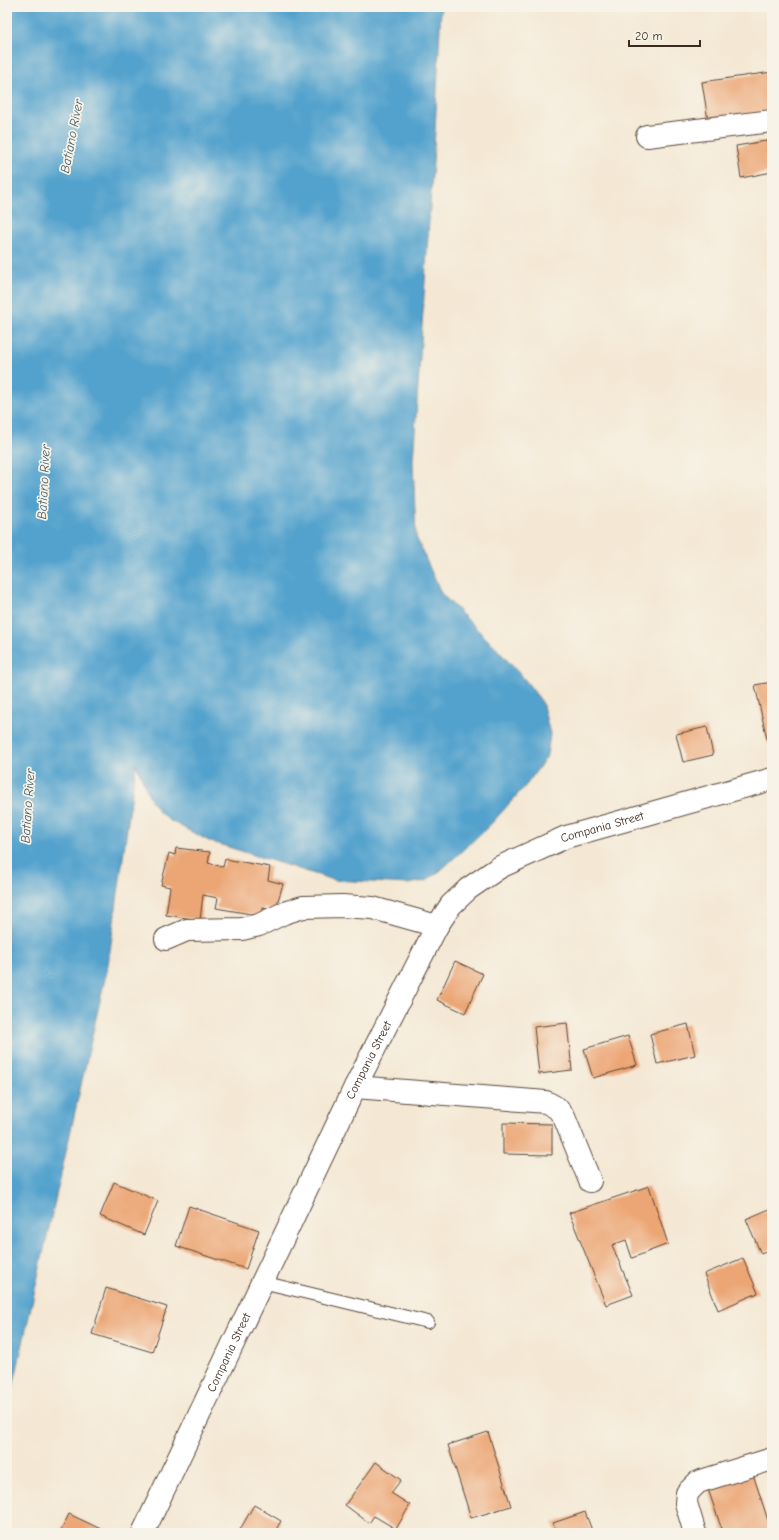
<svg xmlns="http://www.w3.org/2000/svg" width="779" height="1540" font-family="'Comic Neue',sans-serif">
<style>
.water{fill:#53a2cd;stroke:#476676}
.building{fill:#eca675}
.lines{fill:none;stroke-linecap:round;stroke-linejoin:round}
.service-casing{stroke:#574639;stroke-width:14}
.minor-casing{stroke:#574639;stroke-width:24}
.tertiary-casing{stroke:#574639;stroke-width:24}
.service{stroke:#fff;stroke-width:12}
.minor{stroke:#fff;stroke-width:22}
.tertiary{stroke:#fff;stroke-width:22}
.labels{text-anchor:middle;stroke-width:3.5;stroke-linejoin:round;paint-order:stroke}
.street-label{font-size:12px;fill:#3b2a1e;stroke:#f7f3e8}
.water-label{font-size:13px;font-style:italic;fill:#455a64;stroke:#f7f3e8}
</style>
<rect width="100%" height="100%" fill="#f7f3e8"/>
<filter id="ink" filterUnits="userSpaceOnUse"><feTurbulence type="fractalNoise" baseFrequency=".025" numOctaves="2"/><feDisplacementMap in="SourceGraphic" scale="8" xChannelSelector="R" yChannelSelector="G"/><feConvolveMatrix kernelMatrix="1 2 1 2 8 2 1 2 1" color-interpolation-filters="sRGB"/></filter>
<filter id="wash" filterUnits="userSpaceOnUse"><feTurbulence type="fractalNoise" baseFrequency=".012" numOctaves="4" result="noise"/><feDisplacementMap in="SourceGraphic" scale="16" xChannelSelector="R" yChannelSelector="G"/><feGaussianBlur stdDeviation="0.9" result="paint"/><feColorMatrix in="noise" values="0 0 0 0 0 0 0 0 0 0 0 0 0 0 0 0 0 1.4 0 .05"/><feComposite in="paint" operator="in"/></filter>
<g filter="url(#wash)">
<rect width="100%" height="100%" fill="#f4e8d4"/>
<path class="water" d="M7,7H441L435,131L413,461L416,537L441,593L495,647L526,681L542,702L550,734L547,756L527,784L490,825L440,871L425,881L408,884L334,880L209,841L169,820L159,812L150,798L136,764L108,965L7,1414Z"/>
<g id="blocks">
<path class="building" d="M772,72V110L708,120L702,82Z
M772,140V172L741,178L736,146Z
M772,682V743L768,744L755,685Z
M707,727L713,755L683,762L676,734Z
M176,848L210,852L208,863L223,867L225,859L270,867L268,880L283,884L275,911L263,908L262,916L216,908L218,898L203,895L200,920L166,915L170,887L161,885L169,853L175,855Z
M455,961L483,974L465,1013L437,1000Z
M567,1023L572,1070L539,1074L534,1027Z
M688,1024L695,1055L657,1064L650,1034Z
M628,1036L637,1065L593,1078L584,1049Z
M503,1123L552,1124V1155L503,1154Z
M114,1182L158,1201L144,1235L100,1216Z
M649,1186L668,1244L632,1258L626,1240L612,1245L633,1295L606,1305L569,1213Z
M189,1206L259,1230L246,1269L176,1246Z
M772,1208V1249L761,1254L746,1219Z
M743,1258L758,1293L718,1310L704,1274Z
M106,1288L167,1307L152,1352L92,1334Z
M488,1432L511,1506L471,1518L448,1445Z
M376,1462L401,1480L391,1493L410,1505L396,1529L374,1516L369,1523L345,1505Z
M752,1471L772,1533H723L707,1486Z
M254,1505L281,1521L274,1533H238Z
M585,1512L593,1533H556L553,1523Z
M69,1514L109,1533H60Z"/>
</g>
</g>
<g filter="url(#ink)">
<use href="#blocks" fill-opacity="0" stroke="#574639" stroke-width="1"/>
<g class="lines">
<g class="service-casing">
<path id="service" d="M262,1282L428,1322"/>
</g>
<g class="minor-casing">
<path id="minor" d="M647,136L772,121
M166,939L187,930L242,929L259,925L284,913L303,907L342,906L373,908L437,926
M355,1087L546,1102L557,1108L564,1117L590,1181
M695,1533L686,1503L687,1493L698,1482L772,1459"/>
</g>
<g class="tertiary-casing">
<g id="tertiary">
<path id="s1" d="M143,1533L355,1087L437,926L451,905L468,889L500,867L566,837L772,779"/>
</g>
</g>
<use href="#service" class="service"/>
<use href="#minor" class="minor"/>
<use href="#tertiary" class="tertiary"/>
</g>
</g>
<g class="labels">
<g class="street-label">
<text dy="4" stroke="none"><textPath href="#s1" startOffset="872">Compania Street</textPath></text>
<text dy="4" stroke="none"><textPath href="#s1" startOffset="524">Compania Street</textPath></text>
<text dy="4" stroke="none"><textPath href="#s1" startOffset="200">Compania Street</textPath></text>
</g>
<g class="water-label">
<text transform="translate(71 136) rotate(-79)" y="5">Batiano River</text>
<text transform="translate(43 482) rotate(-87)" y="5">Batiano River</text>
<text transform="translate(27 806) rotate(-86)" y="5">Batiano River</text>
</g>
</g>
<rect width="779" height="1540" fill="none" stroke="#f7f3e8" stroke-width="24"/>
<path d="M629 40v6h71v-6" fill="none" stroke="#3b2a1e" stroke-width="2"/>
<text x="635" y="40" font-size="12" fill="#3b2a1e" stroke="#f7f3e8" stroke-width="3" paint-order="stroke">20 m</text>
</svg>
